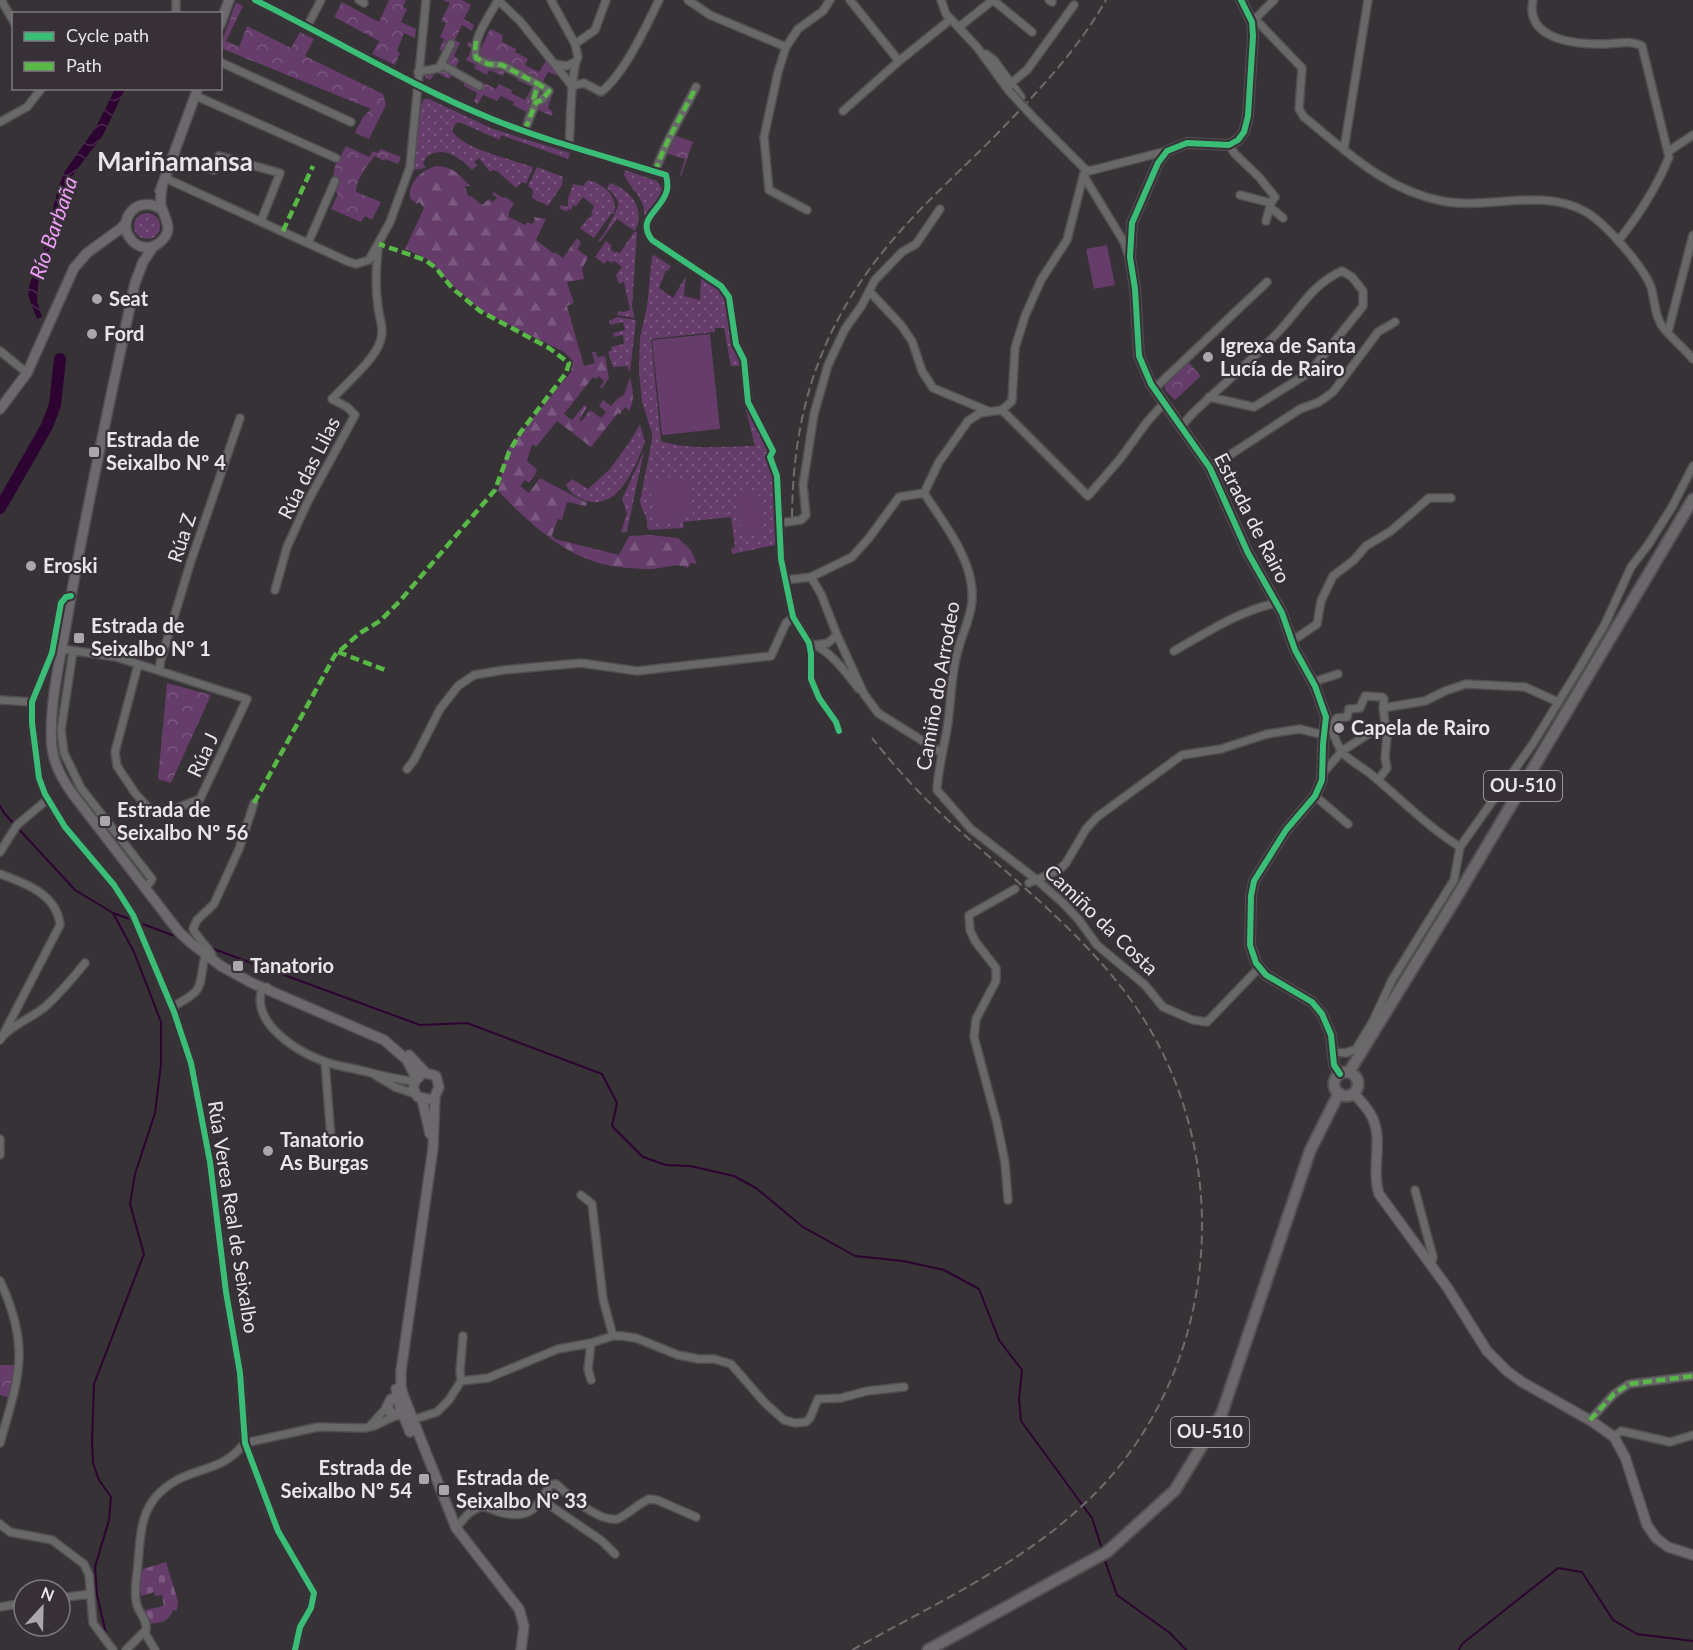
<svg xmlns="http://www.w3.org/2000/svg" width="1693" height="1650" font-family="Lato,sans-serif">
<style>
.grass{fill:url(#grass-dots)}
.forest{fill:url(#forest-firs)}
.cemetery{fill:url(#cemetery-stones)}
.park{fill:url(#park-crowns)}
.pitch{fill:#653c6a}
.water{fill:url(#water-waves)}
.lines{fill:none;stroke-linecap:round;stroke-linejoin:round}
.stream{stroke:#2d0431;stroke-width:2}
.river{stroke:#2d0431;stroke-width:12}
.street-casing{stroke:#524f52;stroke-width:10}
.secondary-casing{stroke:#524f52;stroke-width:12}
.primary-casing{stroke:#524f52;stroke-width:14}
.street{stroke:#696869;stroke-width:7}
.secondary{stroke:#6c696c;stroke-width:9}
.primary{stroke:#6a686a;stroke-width:10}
.rail{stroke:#6e6d6e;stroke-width:2;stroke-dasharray:9 4.5;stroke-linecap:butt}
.street-bridge-casing{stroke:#524f52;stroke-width:10;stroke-linecap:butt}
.street-bridge{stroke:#696869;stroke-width:7}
.quiet{stroke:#58b947;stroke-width:4.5;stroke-dasharray:9 4.5;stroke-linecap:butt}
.cycleway-casing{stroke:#373137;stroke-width:10}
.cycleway{stroke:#3abd76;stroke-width:6}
.poi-dot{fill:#aaa6aa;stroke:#373137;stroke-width:2}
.labels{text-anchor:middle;stroke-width:4.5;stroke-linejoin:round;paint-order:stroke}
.shield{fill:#373137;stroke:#b4afb4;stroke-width:1.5}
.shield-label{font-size:18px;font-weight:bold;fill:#e9e5e9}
.poi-label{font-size:20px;font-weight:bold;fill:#e9e5e9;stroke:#373137;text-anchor:start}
.street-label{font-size:20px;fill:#e9e5e9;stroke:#373137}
.water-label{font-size:21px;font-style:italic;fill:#f19ffb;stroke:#373137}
.district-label{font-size:26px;font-weight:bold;fill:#e9e5e9;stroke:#373137}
</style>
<defs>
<pattern id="grass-dots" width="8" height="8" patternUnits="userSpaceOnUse" patternTransform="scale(1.5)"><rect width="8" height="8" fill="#653c6a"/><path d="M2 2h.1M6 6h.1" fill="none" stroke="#7b587f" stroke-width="1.8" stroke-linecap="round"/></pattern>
<pattern id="forest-firs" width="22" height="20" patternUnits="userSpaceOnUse" patternTransform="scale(1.5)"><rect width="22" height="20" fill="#653c6a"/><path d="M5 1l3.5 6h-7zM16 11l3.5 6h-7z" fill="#7b587f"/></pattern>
<pattern id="cemetery-stones" width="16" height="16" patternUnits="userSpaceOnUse" patternTransform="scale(1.5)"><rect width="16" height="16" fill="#653c6a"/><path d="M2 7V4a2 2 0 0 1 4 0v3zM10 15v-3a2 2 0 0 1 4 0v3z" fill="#7b587f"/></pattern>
<pattern id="park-crowns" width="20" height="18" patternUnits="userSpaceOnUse" patternTransform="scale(1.5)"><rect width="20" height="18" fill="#653c6a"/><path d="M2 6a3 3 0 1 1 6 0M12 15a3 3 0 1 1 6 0" fill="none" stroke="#7b587f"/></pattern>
<pattern id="water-waves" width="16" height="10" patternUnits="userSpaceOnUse" patternTransform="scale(1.5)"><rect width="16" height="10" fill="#2d0431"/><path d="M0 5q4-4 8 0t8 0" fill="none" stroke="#4b284f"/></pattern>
</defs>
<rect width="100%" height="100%" fill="#363236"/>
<path class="grass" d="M424,99H429L493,129L570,153L568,159L501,135L500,140L459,122L456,123L452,130C459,148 514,160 533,167L526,184L522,182L516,188L497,171L494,170L490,172L479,158L474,162L477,165L472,170C459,157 445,146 427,156L423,163L426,168L414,170L421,104Z
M537,167L563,177L562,185L548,206L532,198L533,190L528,186Z
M625,170L657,181L663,190L662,195L643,224C649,200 633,193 624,175Z
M588,180C603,184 619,196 614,213L611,214L594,238L580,228L589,217L592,218L590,216H593L591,214L594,206L583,197L576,206L573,205L571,210L568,209L567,212L559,208L561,205L568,207V199L573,184L583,186Z
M610,183C631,190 646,209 635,231L617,219L600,242L598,241C604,234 608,228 611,221C619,205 623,202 607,188Z
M134 226a13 13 0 1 1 26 0a13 13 0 1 1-26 0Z
M634,232H637L632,308L635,318L617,315L618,311L623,312L630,310L624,282L619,284L616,275L622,267L614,261L612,263L608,260L604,264L595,257L606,241L612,246L610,249L615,253L616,251L620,253Z
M654,255L671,266L668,271L666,270L659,288L673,298L686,276L684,296L700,300L701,277L722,289L727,303L731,340L739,362V366H731L724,328H715V332L651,339L661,441C692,451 723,446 755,446L744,403L766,440L768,461L777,482L775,545L732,554L731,549L735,547L731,517L683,522L684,528L649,530L647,527C648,514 641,511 640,501L652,440V433L642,402L639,371L640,337L647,307L652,256Z
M617,317L636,320L630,372L627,366L613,367L608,352L612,350L611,347L624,344L623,335L614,337L613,333L625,330L623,322L610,325L609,321Z
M640,424L645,442C635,467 618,513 584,500C576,497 570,493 566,485L572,479L588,489L610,469L629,443Z
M644,451L627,531L624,533L621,532L627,513L622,499Z"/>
<path class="forest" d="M436,166C452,166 459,174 470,186H465L468,196H471L482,205L489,199L493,202L497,198L492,194L494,192L503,198L506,197L514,204L509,212V217L525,225L527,222L532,224L535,220L534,217L546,219L536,240L553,253L555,252L563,258L577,238L581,243L577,249L588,257L582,269L584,279L567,282L574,303L567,306L584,366L595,363L592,352H596L597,357L605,356L609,378L602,388L600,387L604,381L599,376L596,379L593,377L564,414L572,420L584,405L587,407L579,420L582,421L590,410L601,418L606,412L599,406L603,400L611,406L618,398L624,395L630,377C633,388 635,401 629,411L625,407L620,414L618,413L591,447L557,421L536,447L532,444L527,461L537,469L535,475L529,483L525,480L520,486L529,493L540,478L587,503L586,506L567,502L562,520L558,519L552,535L555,539L619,555L629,536L650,535L678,538L691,550L697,564L690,563L688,568C674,561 659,571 644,569C632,568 619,568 607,565C564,556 528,522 498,491L507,450L571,372L573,361L564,352L482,311L450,283L426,258L405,249L424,208L419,202L417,204L410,198C408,182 422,170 436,166Z"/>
<path class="cemetery" d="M166,1562L178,1601L177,1611L173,1610C168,1623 160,1623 147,1624L145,1610L164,1606L162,1595L155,1596L154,1592L142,1596L139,1590L140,1570Z"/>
<path class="park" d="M389,0H406L403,7L407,9L401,22L416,29L415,38L404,33L397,51L400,53L395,65L372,54L379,41L334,17L342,2L379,22Z
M443,0H462L471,5L464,19L474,25L472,31L462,25L455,40L460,43L454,56L459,60L455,70L480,87L484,83L496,89L499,84L512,90L511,93L525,100L532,87L517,80L518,77L505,71L503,76L489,70L487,75L474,68L476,65L466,60L472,49L467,45L468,42L481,48L490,29L503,35L502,42L516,49L515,52L528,59L525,65L539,72L546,61L559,76L548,72L541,85L553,92L548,108L553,112L551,116L539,110L532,122L523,120L526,112L513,105L514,102L501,96L497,101L483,95L478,104L474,102L477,93L464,86V82L451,76L449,79L436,72L430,80L425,78L424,65L434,67L443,52L439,50L444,39L440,37L446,23L441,21L450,3Z
M236,2L243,6L226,41L239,47L247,26L291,48L300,32L314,39L305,56L383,94L386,105L369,139L355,133L363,117L371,109L223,49L221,57V44Z
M674,135L693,142L681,176L680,175L685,159L662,152Z
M346,146L369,157L373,151L377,153L381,149L401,157L398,164L385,159L384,161L375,156C367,165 356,180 356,192L381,202L372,220L365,216L361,222L331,209L338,194L333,190L338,180L333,178L335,166Z
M1188,362L1201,376L1175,400L1165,390V385Z
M167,683L211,695L171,783L158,779Z
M0,1365H15L9,1398L0,1395Z"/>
<path class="pitch" d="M1107,245L1115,285L1094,289L1086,249Z
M710,334L720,429L662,435L652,340Z
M671,477L672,481L689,479L693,515L676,517V521L655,523L649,480Z
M758,490L763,533L742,536L737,492Z"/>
<path class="water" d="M115,89H125L103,135L72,176L38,284L37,301L42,317L37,319L28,295L30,283L42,255L58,188L65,171L96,127Z"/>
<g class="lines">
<path class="stream" d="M0,806L4,813L75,890L113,913L132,920
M140,923L180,938
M211,948L420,1025L467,1023L602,1074L617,1103L612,1126L643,1157L666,1165L690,1166L734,1176L756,1188L803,1227L855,1256L903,1261L944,1270L979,1289L999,1340L1022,1370L1019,1399L1021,1421L1092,1518L1102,1549
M1104,1558L1117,1595L1170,1633L1186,1650
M107,1638L97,1595L95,1567L109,1520L111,1497L99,1480L93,1463L92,1442L94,1384L144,1254L130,1204L135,1174L155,1113L161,1064V1022L134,952L113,913
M1459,1650L1462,1644L1558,1568L1582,1572L1613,1620L1637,1634L1693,1641"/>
<path class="river" d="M0,508L47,426L55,405L60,359"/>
<g class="street-casing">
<path id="street" d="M1,0L14,22
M255,0C334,39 411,86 492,119C548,142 609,157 666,175C667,179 668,185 667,190C663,210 635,218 652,240L721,286L729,297L736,344L744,360L748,402L773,451L770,457L777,476L781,559L793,617L809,643L811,654V679L819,698L836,722L839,731
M359,0L364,3
M498,0C489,17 472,38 476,58L488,64L502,65L538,84
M498,0L520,21L572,86
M551,0L575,44L578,57C570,73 571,124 569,145
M688,0L710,15L786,47
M850,0L899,61
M941,0L946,14L977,47L1009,91
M993,0L1032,32
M1049,0L1052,2
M1533,0C1525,38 1571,44 1600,44C1614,45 1629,39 1642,46L1669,157C1658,185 1637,218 1618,241
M176,14V0
M1255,19L1302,68L1299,109L1304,117C1347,152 1386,190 1442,201C1489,210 1542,187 1586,212C1605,223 1643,266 1651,287C1655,300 1654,314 1662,326C1671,338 1683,347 1693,359
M1252,22L1274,0
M308,25L321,0
M959,27L993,0
M575,44L595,30L606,0
M986,54L994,60L1021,97
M220,62L351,122
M441,64L479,86
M555,64L567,66L575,62
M418,72L439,68L451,44
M1010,84L1027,70L1074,5
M572,86L584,83L601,92C624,74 646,27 659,0
M196,96L336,158
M843,111L899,61L951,19
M1033,117L1085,169L1089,171L1167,151
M0,122L27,107L42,88
M525,130L536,102L542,100L549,91L538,84L534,98L536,102
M1229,145L1235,154L1259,177L1275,197L1271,203L1240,195
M1344,149L1368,0
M1669,151L1693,135
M174,157L214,170L219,156L280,173L261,221
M1085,171V178L1124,242L1128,254
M655,172C665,142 682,115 696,87
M165,178L349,262L356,264L369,260L390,222L410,167L426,0
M1270,207L1283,218
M807,210L769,190L764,137L778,72L786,47L798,29L823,11L830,0
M1266,221L1271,203
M308,243L335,181
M869,291L901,325L912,341L922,371L933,388L988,411
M1668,332L1693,235
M0,351L27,373
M1154,389L1267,282
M1002,410L1088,496L1120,459L1147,422L1164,403
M1182,426L1191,415C1221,386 1254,359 1282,328C1301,307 1314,283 1342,271L1352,277L1363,291V306L1310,372L1254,407L1209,397
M1210,468L1300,409L1319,402L1333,392L1378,332L1395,322
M924,493C941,519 960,543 969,573C979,610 963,625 956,658C951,679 951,701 948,722C945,745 938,767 937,790L971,829L1037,880L1063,903L1079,920L1097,945L1145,985L1163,1007L1193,1020L1207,1022L1259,968
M924,493L939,462L968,421L980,413L1002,410L1012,401L1015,348L1025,316L1041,280L1067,240L1085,169
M780,523L801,520L806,515L803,485L814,414L828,365L845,329L862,305L875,280L902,252L916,244L940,209
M811,577L821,594L837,635L864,694L878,713L942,753
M786,580L811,577L852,557L869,538L899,497L924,493
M275,590L287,547L308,501L355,415L347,407L332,399C345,385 375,359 380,342C385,329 379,319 378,306C375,287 376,268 378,250
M71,596L66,597L61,603L52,653L32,702V723L39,778L45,794L65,827L114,885L133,915L174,1012L191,1063L210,1162L226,1292L240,1373L245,1443L278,1531L314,1593L311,1608L300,1627L295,1650
M1292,641L1317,624L1321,601L1333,576L1354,560L1366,546L1391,531L1429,498H1451
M809,643C829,648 846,673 859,689
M816,645L828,643L837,635
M62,649L116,657L247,699L200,799L162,814L152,812L135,793L117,766L115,752L138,665
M73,651L61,730L64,753L81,788L152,879L146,888
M1174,651C1206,633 1240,610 1277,603
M160,671V663L191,561L240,418
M1313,682L1338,674
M0,700L32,702
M1328,725C1335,733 1336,745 1343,753C1349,760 1365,769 1373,776C1402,800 1428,827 1460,847
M1330,728L1337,718L1347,717L1349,709L1360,708L1365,696L1382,697L1384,699L1383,708L1425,701L1445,691L1466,684L1525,687L1558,702
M407,769L414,760L440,709L458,686L474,675L504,670L581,663L637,671L771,656L786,623L793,617
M1323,773L1342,751L1373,731
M1378,780L1387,768L1385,758L1387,736L1383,708
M1315,796L1348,824
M0,852L17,825L48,799
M0,874C25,883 57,894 60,925L3,1035
M1029,883L1059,870L1066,863L1086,829L1097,817L1182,755L1221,749L1267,734L1300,729L1324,735
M212,955C207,945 198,939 193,929L197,920L214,904L239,849L254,803
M267,987L262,989C251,1023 296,1051 323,1061C333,1065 344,1067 355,1069C374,1073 394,1080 415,1081
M172,1007C206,989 198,989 205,955
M0,1040C7,1027 34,1017 46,1006C60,993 73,978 85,963
M1333,1052L1346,1053L1356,1049L1373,1021L1392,980L1454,880L1460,847L1532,745L1580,667L1605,624L1631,567L1648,545L1672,507L1693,466
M325,1062L331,1138
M375,1075L395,1087L415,1094
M0,1139V1155
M1415,1190L1433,1257L1431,1266
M581,1195L592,1204L603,1299L613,1336
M1008,1200L1005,1163L997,1123L974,1037L976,1019L996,981V968L975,941L970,930L969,915L1015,889
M0,1281C31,1347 19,1377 0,1443
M591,1380L588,1369L591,1343
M461,1381L460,1371L463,1336
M412,1420L437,1412L449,1400L461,1381L488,1378L558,1349L591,1343L613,1336H622L636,1338L678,1355L699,1359H714L731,1364L764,1402L784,1420L795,1423L806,1422L810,1418L818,1399L841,1398L867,1391L904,1387
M1590,1420L1614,1394L1629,1384L1693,1376
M369,1427L387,1407
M1614,1437L1621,1431L1670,1442L1693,1435
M245,1443L318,1427L365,1428L374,1426L397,1415
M542,1500L602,1541L615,1554
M0,1524L10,1532L52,1540L84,1564L89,1575L93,1623L113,1650
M456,1528C463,1520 470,1509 481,1507C488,1506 493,1510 499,1512C529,1520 536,1510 550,1485L556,1484C568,1495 598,1522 617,1519C625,1517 639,1503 649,1499L657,1500L696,1517
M60,1598L90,1594
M0,1607L24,1603
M145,1633L155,1650
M126,1650L146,1630C148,1619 137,1612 136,1601C134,1588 137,1576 138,1564C141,1527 141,1500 177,1480C204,1466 223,1470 245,1443"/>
</g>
<g class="secondary-casing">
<path id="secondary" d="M1241,0L1252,22L1253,36L1248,116L1244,132L1238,140L1229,145L1187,143L1167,151L1158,163L1132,223L1130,257L1135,289L1139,356L1151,384L1210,468L1248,553L1282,613L1295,650L1315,686L1326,717L1323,744L1322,780L1315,796L1286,830L1254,881L1251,896L1250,945L1256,963L1266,975L1312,1002L1322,1014L1331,1035L1334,1065L1340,1074
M220,25L229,0
M162,187C161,193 160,199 161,205C164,219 176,230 159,243C140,258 116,232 130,213C138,202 153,202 163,211
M160,191L198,88
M153,247L143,262L135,283C112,391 88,499 69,608C62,652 48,704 52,748C54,765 62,779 72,793L179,932L191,943L221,966L252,983L384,1040L407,1060L416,1078
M0,409L27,373L74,268L87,253L120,229L126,223
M409,1055L426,1073L436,1076L439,1087L435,1096L433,1148L401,1371V1387L404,1397L456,1528L519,1609L524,1626L521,1650
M421,1075L415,1081L413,1089L418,1097L428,1099
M1353,1093C1361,1101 1369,1109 1373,1119C1383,1142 1371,1170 1379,1194L1447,1287L1487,1351L1507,1371L1522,1382L1593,1422L1614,1437L1625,1457L1647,1525L1656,1538L1668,1547L1693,1555
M422,1099L430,1134
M396,1389L400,1407L410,1432
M401,1398L391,1399L387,1407L390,1412L397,1415L402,1413L404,1408"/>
</g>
<g class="primary-casing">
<path id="primary" d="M1349,1072L1456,898L1693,499
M1334 1084a12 12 0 1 1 24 0a12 12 0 1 1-24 0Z
M928,1650L1107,1552L1175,1490L1222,1413L1310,1151L1339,1093"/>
</g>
<use href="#street" class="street"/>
<use href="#secondary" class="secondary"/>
<use href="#primary" class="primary"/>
<path class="rail" d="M792,517C793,401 826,313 904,227C932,196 964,167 994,137C1035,95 1077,51 1106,0
M852,1650C929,1607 1016,1567 1081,1507C1226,1375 1242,1142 1122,988C1069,920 999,868 936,809C913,787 892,763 872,738"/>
<g class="street-bridge-casing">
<path id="street-bridge" d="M1009,91L1033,117"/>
</g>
<use href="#street-bridge" class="street-bridge"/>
<path class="quiet" d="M476,41L475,51L476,58L488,64L502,65L538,84
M525,130L536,102L542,100L549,91L538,84L534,98L536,102
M655,172C665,142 682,115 696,87
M283,231L313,166
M338,652L388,671
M254,803L335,655L360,633L380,621L399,602L495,490L509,452L520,433L566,373L569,363L549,348L480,311L452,288L436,268L425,260L379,244
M1590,1420L1614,1394L1629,1384L1693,1376"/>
<g class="cycleway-casing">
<path id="cycleway" d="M255,0C334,39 411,86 492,119C548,142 609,157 666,175C667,179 668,185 667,190C663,210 635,218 652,240L721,286L729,297L736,344L744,360L748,402L773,451L770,457L777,476L781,559L793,617L809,643L811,654V679L819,698L836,722L839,731
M1241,0L1252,22L1253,36L1248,116L1244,132L1238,140L1229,145L1187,143L1167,151L1158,163L1132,223L1130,257L1135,289L1139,356L1151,384L1210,468L1248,553L1282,613L1295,650L1315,686L1326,717L1323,744L1322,780L1315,796L1286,830L1254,881L1251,896L1250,945L1256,963L1266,975L1312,1002L1322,1014L1331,1035L1334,1065L1340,1074
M71,596L66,597L61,603L52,653L32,702V723L39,778L45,794L65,827L114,885L133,915L174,1012L191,1063L210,1162L226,1292L240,1373L245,1443L278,1531L314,1593L311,1608L300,1627L295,1650"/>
</g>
<use href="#cycleway" class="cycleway"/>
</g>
<g class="poi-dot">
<circle cx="97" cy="299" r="6"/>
<circle cx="92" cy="334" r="6"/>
<circle cx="1208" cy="357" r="6"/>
<rect x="88" y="446" width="12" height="12" rx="3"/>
<circle cx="31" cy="566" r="6"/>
<rect x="73" y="632" width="12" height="12" rx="3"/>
<circle cx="1339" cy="728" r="6"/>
<rect x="99" y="815" width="12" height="12" rx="3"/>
<rect x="232" y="960" width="12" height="12" rx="3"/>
<circle cx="268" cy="1151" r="6"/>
<rect x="418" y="1473" width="12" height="12" rx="3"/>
<rect x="438" y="1484" width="12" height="12" rx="3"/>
</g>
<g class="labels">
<g class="shield">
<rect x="1484" y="771" width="78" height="30" rx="4.5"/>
<rect x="1171" y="1417" width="78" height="30" rx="4.5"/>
</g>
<g class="shield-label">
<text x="1523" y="792">OU-510</text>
<text x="1210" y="1438">OU-510</text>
</g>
<g class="poi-label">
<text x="109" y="306">Seat</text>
<text x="104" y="341">Ford</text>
<text x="1220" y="353">Igrexa de Santa<tspan x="1220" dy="23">Lucía de Rairo</tspan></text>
<text x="106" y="447">Estrada de<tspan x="106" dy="23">Seixalbo Nº 4</tspan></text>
<text x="43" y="573">Eroski</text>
<text x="91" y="633">Estrada de<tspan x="91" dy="23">Seixalbo Nº 1</tspan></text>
<text x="1351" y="735">Capela de Rairo</text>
<text x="117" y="817">Estrada de<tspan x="117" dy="23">Seixalbo Nº 56</tspan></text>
<text x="250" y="973">Tanatorio</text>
<text x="280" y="1147">Tanatorio<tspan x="280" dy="23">As Burgas</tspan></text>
<text x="412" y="1475" text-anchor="end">Estrada de<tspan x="412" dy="23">Seixalbo Nº 54</tspan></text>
<text x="456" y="1485">Estrada de<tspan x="456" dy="23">Seixalbo Nº 33</tspan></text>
</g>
<g class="street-label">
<text transform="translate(309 468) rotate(-63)" y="7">Rúa das Lilas</text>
<text transform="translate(1252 518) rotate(63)" y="7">Estrada de Rairo</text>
<text transform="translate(182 538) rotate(-72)" y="7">Rúa Z</text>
<text transform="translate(938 686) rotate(-80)" y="7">Camiño do Arrodeo</text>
<text transform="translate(203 755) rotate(-65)" y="7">Rúa J</text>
<text transform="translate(1101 920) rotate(44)" y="7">Camiño da Costa</text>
<text transform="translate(233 1217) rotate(81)" y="7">Rúa Verea Real de Seixalbo</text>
</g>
<g class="water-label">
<text transform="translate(54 228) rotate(-71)" y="7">Río Barbaña</text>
</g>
<g class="district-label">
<text x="175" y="171">Mariñamansa</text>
</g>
</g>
<rect x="12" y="12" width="210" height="78" fill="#373137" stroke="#7e797e" stroke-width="1.5"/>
<rect x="24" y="32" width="30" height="9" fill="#3abd76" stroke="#7e797e" stroke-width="1.5"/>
<text x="66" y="42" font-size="18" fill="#e9e5e9">Cycle path</text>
<rect x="24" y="62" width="30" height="9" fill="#58b947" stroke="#7e797e" stroke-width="1.5"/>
<text x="66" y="72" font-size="18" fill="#e9e5e9">Path</text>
<g transform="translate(42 1608) rotate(22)"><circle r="28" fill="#373137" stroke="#7e797e" stroke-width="1.5"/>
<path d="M0-4.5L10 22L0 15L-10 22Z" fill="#aaa6aa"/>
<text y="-9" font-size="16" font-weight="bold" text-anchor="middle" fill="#e9e5e9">N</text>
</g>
</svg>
